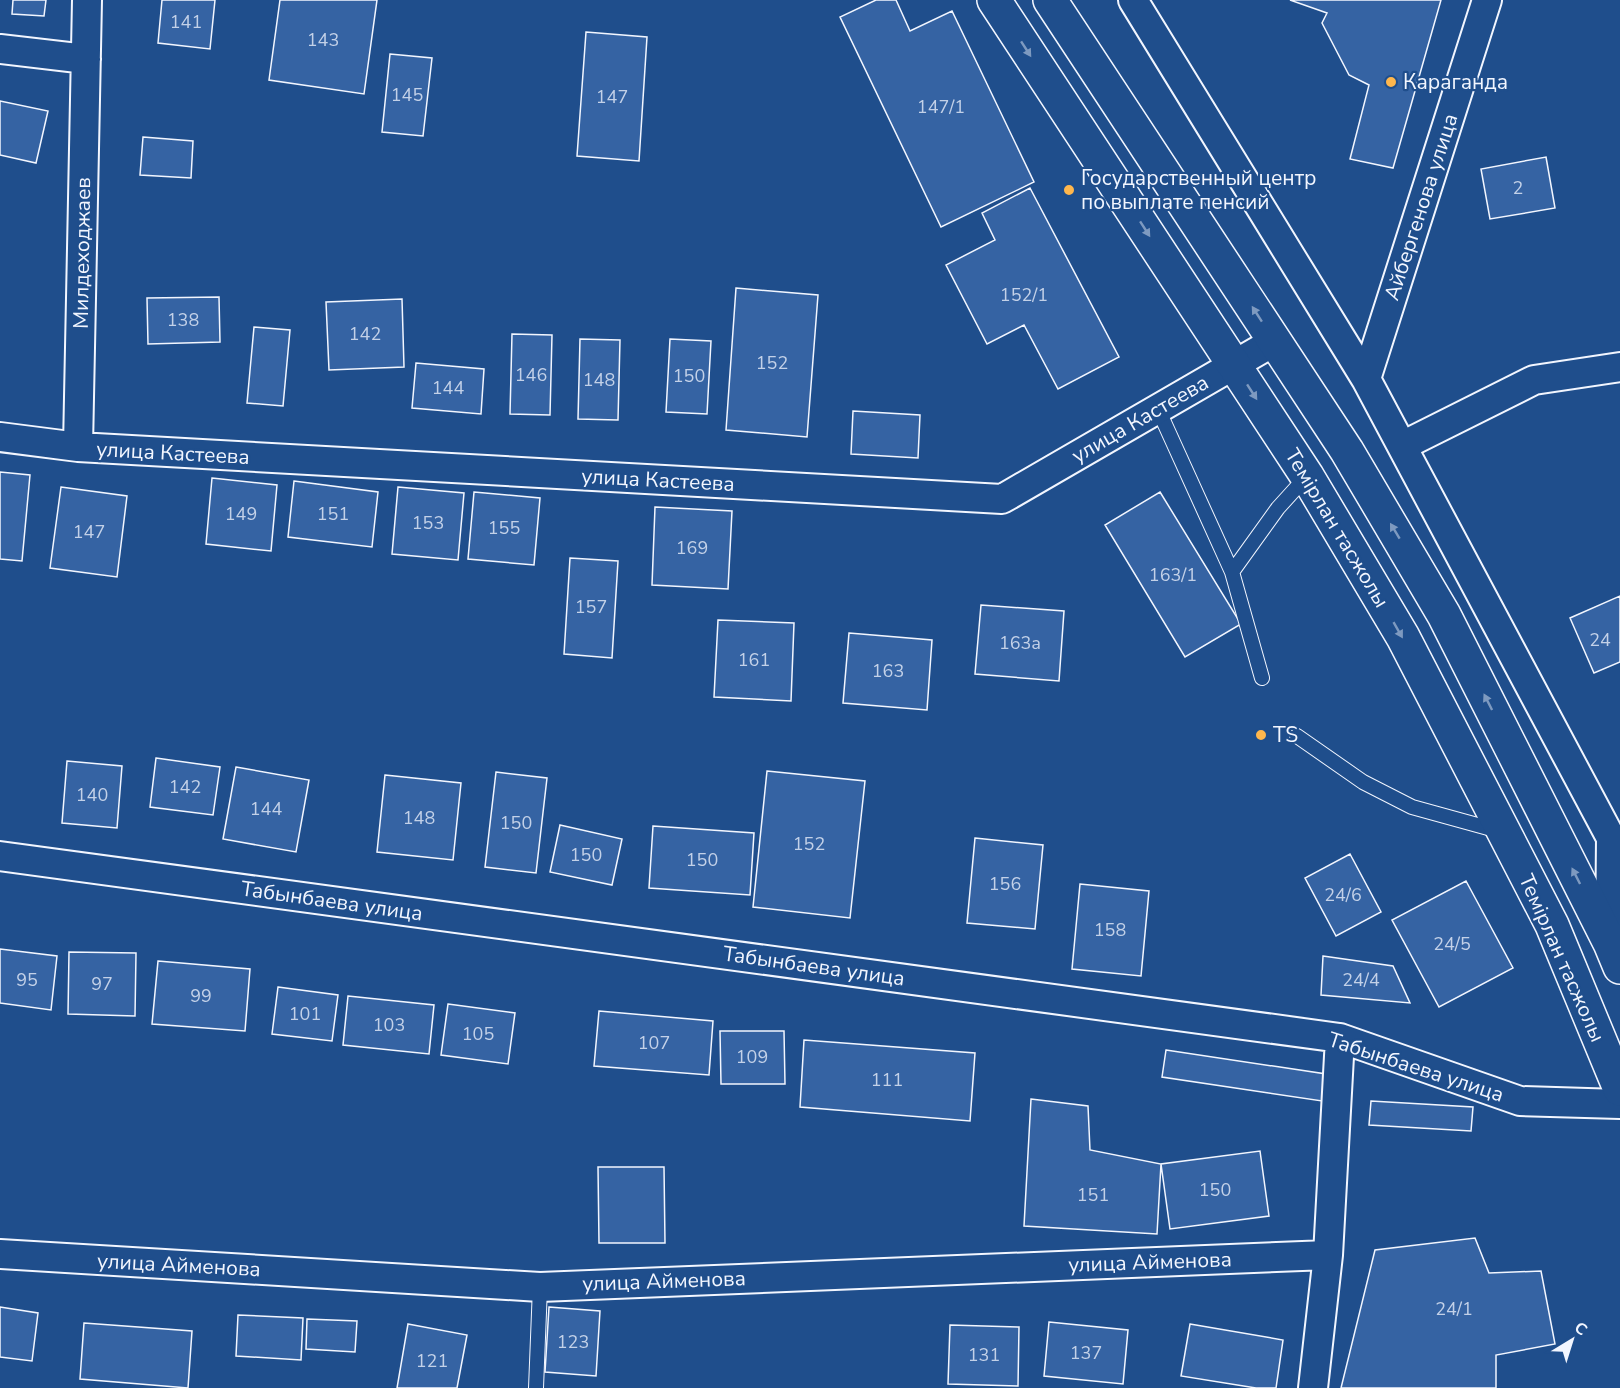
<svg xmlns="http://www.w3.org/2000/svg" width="1620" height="1388" font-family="'Nunito Sans',sans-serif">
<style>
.building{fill:#3563a3;stroke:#f2f6ff;stroke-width:1.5}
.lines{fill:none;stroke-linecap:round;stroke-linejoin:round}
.lane-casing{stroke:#f2f6ff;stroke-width:16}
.street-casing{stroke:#f2f6ff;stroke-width:32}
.primary-casing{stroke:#f2f6ff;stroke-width:36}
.lane{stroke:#1f4e8c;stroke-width:14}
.street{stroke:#1f4e8c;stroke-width:28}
.primary{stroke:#1f4e8c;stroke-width:33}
.oneway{fill:#7e9ac0}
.poi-dot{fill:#ffb74d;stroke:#1f4e8c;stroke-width:2}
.labels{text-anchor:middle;stroke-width:4.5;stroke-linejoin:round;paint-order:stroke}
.number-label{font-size:18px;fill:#c3d1e8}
.poi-label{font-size:21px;fill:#f2f6ff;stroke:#1f4e8c;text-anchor:start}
.street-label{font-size:21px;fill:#f2f6ff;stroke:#1f4e8c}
</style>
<rect width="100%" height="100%" fill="#1f4e8c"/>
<path class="building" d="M13,0H46L44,16L12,14Z
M162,0H215L210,49L158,43Z
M280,0H377L364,94L269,80Z
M876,0H896L910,31L952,11L1034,182L941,227L840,17Z
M1290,0H1441L1393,168L1350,159L1369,85L1349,75L1322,23L1327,13Z
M586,32L647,37L639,161L577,156Z
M390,54L432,58L423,136L382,132Z
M0,101L48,111L36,163L0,155Z
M143,137L193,141L191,178L140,175Z
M1546,157L1555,208L1490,219L1481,169Z
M1030,188L1119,357L1058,389L1024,325L987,344L946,265L995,240L982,213Z
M736,288L818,295L807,437L726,430Z
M219,297L220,342L148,344L147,298Z
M402,299L404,367L329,370L326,302Z
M254,327L290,330L283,406L247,403Z
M512,334L552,335L550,415L510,414Z
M580,339L620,340L618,420L578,419Z
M670,339L711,341L707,414L666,412Z
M416,363L484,369L481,414L412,408Z
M853,411L920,415L918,458L851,454Z
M0,472L30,475L22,561L0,559Z
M212,478L277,485L271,551L206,544Z
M294,481L378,492L372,547L288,537Z
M61,487L127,496L117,577L50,568Z
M398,487L464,493L458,560L392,554Z
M474,492L540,498L534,565L468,559Z
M1160,492L1241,624L1185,657L1105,525Z
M655,507L732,511L728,589L652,585Z
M570,558L618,561L612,658L564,654Z
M1620,596V662L1594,673L1570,618Z
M981,605L1064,611L1059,681L975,674Z
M718,620L794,623L791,701L714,697Z
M849,633L932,640L927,710L843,703Z
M156,758L220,767L213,815L150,807Z
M67,761L122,766L117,828L62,823Z
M236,767L309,780L296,852L223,839Z
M767,771L865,781L850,918L753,907Z
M496,772L547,778L536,873L485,867Z
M385,775L461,783L453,860L377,852Z
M560,825L622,839L612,885L550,872Z
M653,826L754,833L750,895L649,888Z
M975,838L1043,845L1035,929L967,923Z
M1350,854L1381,912L1336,936L1305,878Z
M1466,881L1513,968L1439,1007L1392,920Z
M1080,884L1149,891L1141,976L1072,969Z
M0,949L57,956L51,1010L0,1003Z
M69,952L136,953L135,1016L68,1014Z
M1323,956L1393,966L1410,1003L1321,995Z
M158,961L250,969L245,1031L152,1024Z
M278,987L338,995L332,1041L272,1034Z
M348,996L434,1005L429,1054L343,1045Z
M448,1004L515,1013L508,1064L441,1055Z
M599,1011L713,1021L709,1075L594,1066Z
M720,1031H784L785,1084H721Z
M804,1040L975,1053L970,1121L800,1107Z
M1166,1050L1326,1074L1322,1101L1162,1077Z
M1031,1099L1088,1106L1090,1150L1161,1164L1157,1234L1024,1226Z
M1371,1101L1473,1107L1471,1131L1369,1125Z
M1260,1151L1269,1216L1170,1229L1161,1164Z
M598,1167H664L665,1243H599Z
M1475,1238L1489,1273L1541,1271L1555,1344L1496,1355V1388H1341L1375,1250Z
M0,1307L38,1313L32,1361L0,1357Z
M549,1307L600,1311L596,1376L545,1372Z
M238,1315L303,1318L301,1360L236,1356Z
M307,1319L357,1321L355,1352L306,1349Z
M1049,1322L1128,1330L1123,1384L1044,1376Z
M84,1323L192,1331L188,1388L80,1379Z
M408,1324L467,1335L457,1388H397Z
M1190,1324L1283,1340L1276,1388H1256L1181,1376Z
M950,1325L1019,1327L1018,1386L948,1384Z"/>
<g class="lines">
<g class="lane-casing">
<path id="lane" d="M1158,409L1232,572L1262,678
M1232,572L1278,508L1307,476
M1297,736L1363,782L1412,807L1499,831
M536,1388L540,1287"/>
</g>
<g class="street-casing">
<path id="street" d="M1133,0L1366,379L1611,838L1610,943
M0,49L86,59
M1366,379L1487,0
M0,437L78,447L1002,499L1275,341
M1402,446L1534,380L1620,367
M78,447L87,0
M0,856L1340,1038L1520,1101L1620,1104
M0,1254L540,1287L1328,1255
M1313,1388L1328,1255L1340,1038"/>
</g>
<g class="primary-casing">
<path id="primary" d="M994,0L1307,476L1403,637L1552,925L1620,1089
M1050,0L1347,451L1444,615L1610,943L1620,967"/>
</g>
<use href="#lane" class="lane"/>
<use href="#street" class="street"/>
<use href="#primary" class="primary"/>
</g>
<defs><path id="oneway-solid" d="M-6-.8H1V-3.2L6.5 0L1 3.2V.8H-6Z" transform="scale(1.5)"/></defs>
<g class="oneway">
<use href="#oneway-solid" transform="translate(1026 49) rotate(57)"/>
<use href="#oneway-solid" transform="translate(1145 229) rotate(57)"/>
<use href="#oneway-solid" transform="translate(1257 314) rotate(-123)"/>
<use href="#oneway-solid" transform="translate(1252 392) rotate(57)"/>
<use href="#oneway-solid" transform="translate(1395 531) rotate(-121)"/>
<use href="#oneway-solid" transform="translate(1398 630) rotate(60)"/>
<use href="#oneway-solid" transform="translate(1488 702) rotate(-117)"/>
<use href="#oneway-solid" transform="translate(1576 876) rotate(-117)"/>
</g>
<g class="poi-dot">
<circle cx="1391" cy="82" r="6"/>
<circle cx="1069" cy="190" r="6"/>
<circle cx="1261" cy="735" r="6"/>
</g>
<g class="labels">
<g class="number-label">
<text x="186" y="28">141</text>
<text x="323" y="46">143</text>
<text x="407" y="101">145</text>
<text x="612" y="103">147</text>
<text x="941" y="113">147/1</text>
<text x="1518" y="194">2</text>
<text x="1024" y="301">152/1</text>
<text x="183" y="326">138</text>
<text x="365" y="340">142</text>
<text x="772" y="369">152</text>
<text x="531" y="381">146</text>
<text x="689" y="382">150</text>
<text x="599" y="386">148</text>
<text x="448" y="394">144</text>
<text x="241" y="520">149</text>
<text x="333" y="520">151</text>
<text x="428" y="529">153</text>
<text x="504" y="534">155</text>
<text x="89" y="538">147</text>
<text x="692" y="554">169</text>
<text x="1173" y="581">163/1</text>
<text x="591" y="613">157</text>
<text x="1600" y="646">24</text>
<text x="1020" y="649">163а</text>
<text x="754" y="666">161</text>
<text x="888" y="677">163</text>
<text x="185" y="793">142</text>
<text x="92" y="801">140</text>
<text x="266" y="815">144</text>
<text x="419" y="824">148</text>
<text x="516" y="829">150</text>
<text x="809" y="850">152</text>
<text x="586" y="861">150</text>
<text x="702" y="866">150</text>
<text x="1005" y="890">156</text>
<text x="1343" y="901">24/6</text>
<text x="1110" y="936">158</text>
<text x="1452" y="950">24/5</text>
<text x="27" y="986">95</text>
<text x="1361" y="986">24/4</text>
<text x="102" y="990">97</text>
<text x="201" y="1002">99</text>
<text x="305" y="1020">101</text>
<text x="389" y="1031">103</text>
<text x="478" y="1040">105</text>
<text x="654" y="1049">107</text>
<text x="752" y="1063">109</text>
<text x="887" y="1086">111</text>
<text x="1215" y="1196">150</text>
<text x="1093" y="1201">151</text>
<text x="1454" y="1315">24/1</text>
<text x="573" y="1348">123</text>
<text x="1086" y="1359">137</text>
<text x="984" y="1361">131</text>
<text x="432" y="1367">121</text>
</g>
<g class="poi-label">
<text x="1403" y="89">Караганда</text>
<text x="1081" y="185">Государственный центр<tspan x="1081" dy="24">по выплате пенсий</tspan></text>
<text x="1273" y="742">TS</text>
</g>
<g class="street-label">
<text transform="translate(1421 207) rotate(-72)" y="7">Айбергенова улица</text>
<text transform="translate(82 253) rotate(-89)" y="7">Милдеходжаев</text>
<text transform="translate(1140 419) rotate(-30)" y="7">улица Кастеева</text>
<text transform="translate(173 453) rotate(3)" y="7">улица Кастеева</text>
<text transform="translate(658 480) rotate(3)" y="7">улица Кастеева</text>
<text transform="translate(1337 528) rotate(59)" y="7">Темірлан тасжолы</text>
<text transform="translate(332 901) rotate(8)" y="7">Табынбаева улица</text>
<text transform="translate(1562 958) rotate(66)" y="7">Темірлан тасжолы</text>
<text transform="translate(814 966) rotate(8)" y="7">Табынбаева улица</text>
<text transform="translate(1416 1067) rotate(18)" y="7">Табынбаева улица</text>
<text transform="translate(1150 1262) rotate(-2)" y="7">улица Айменова</text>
<text transform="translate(179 1265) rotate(3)" y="7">улица Айменова</text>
<text transform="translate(664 1281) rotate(-2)" y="7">улица Айменова</text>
</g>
</g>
<g transform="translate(1572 1340) rotate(38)" stroke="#1f4e8c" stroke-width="4.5" paint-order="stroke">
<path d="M0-4.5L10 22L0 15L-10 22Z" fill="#f2f6ff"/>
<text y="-9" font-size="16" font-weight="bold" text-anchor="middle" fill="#f2f6ff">С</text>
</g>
</svg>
